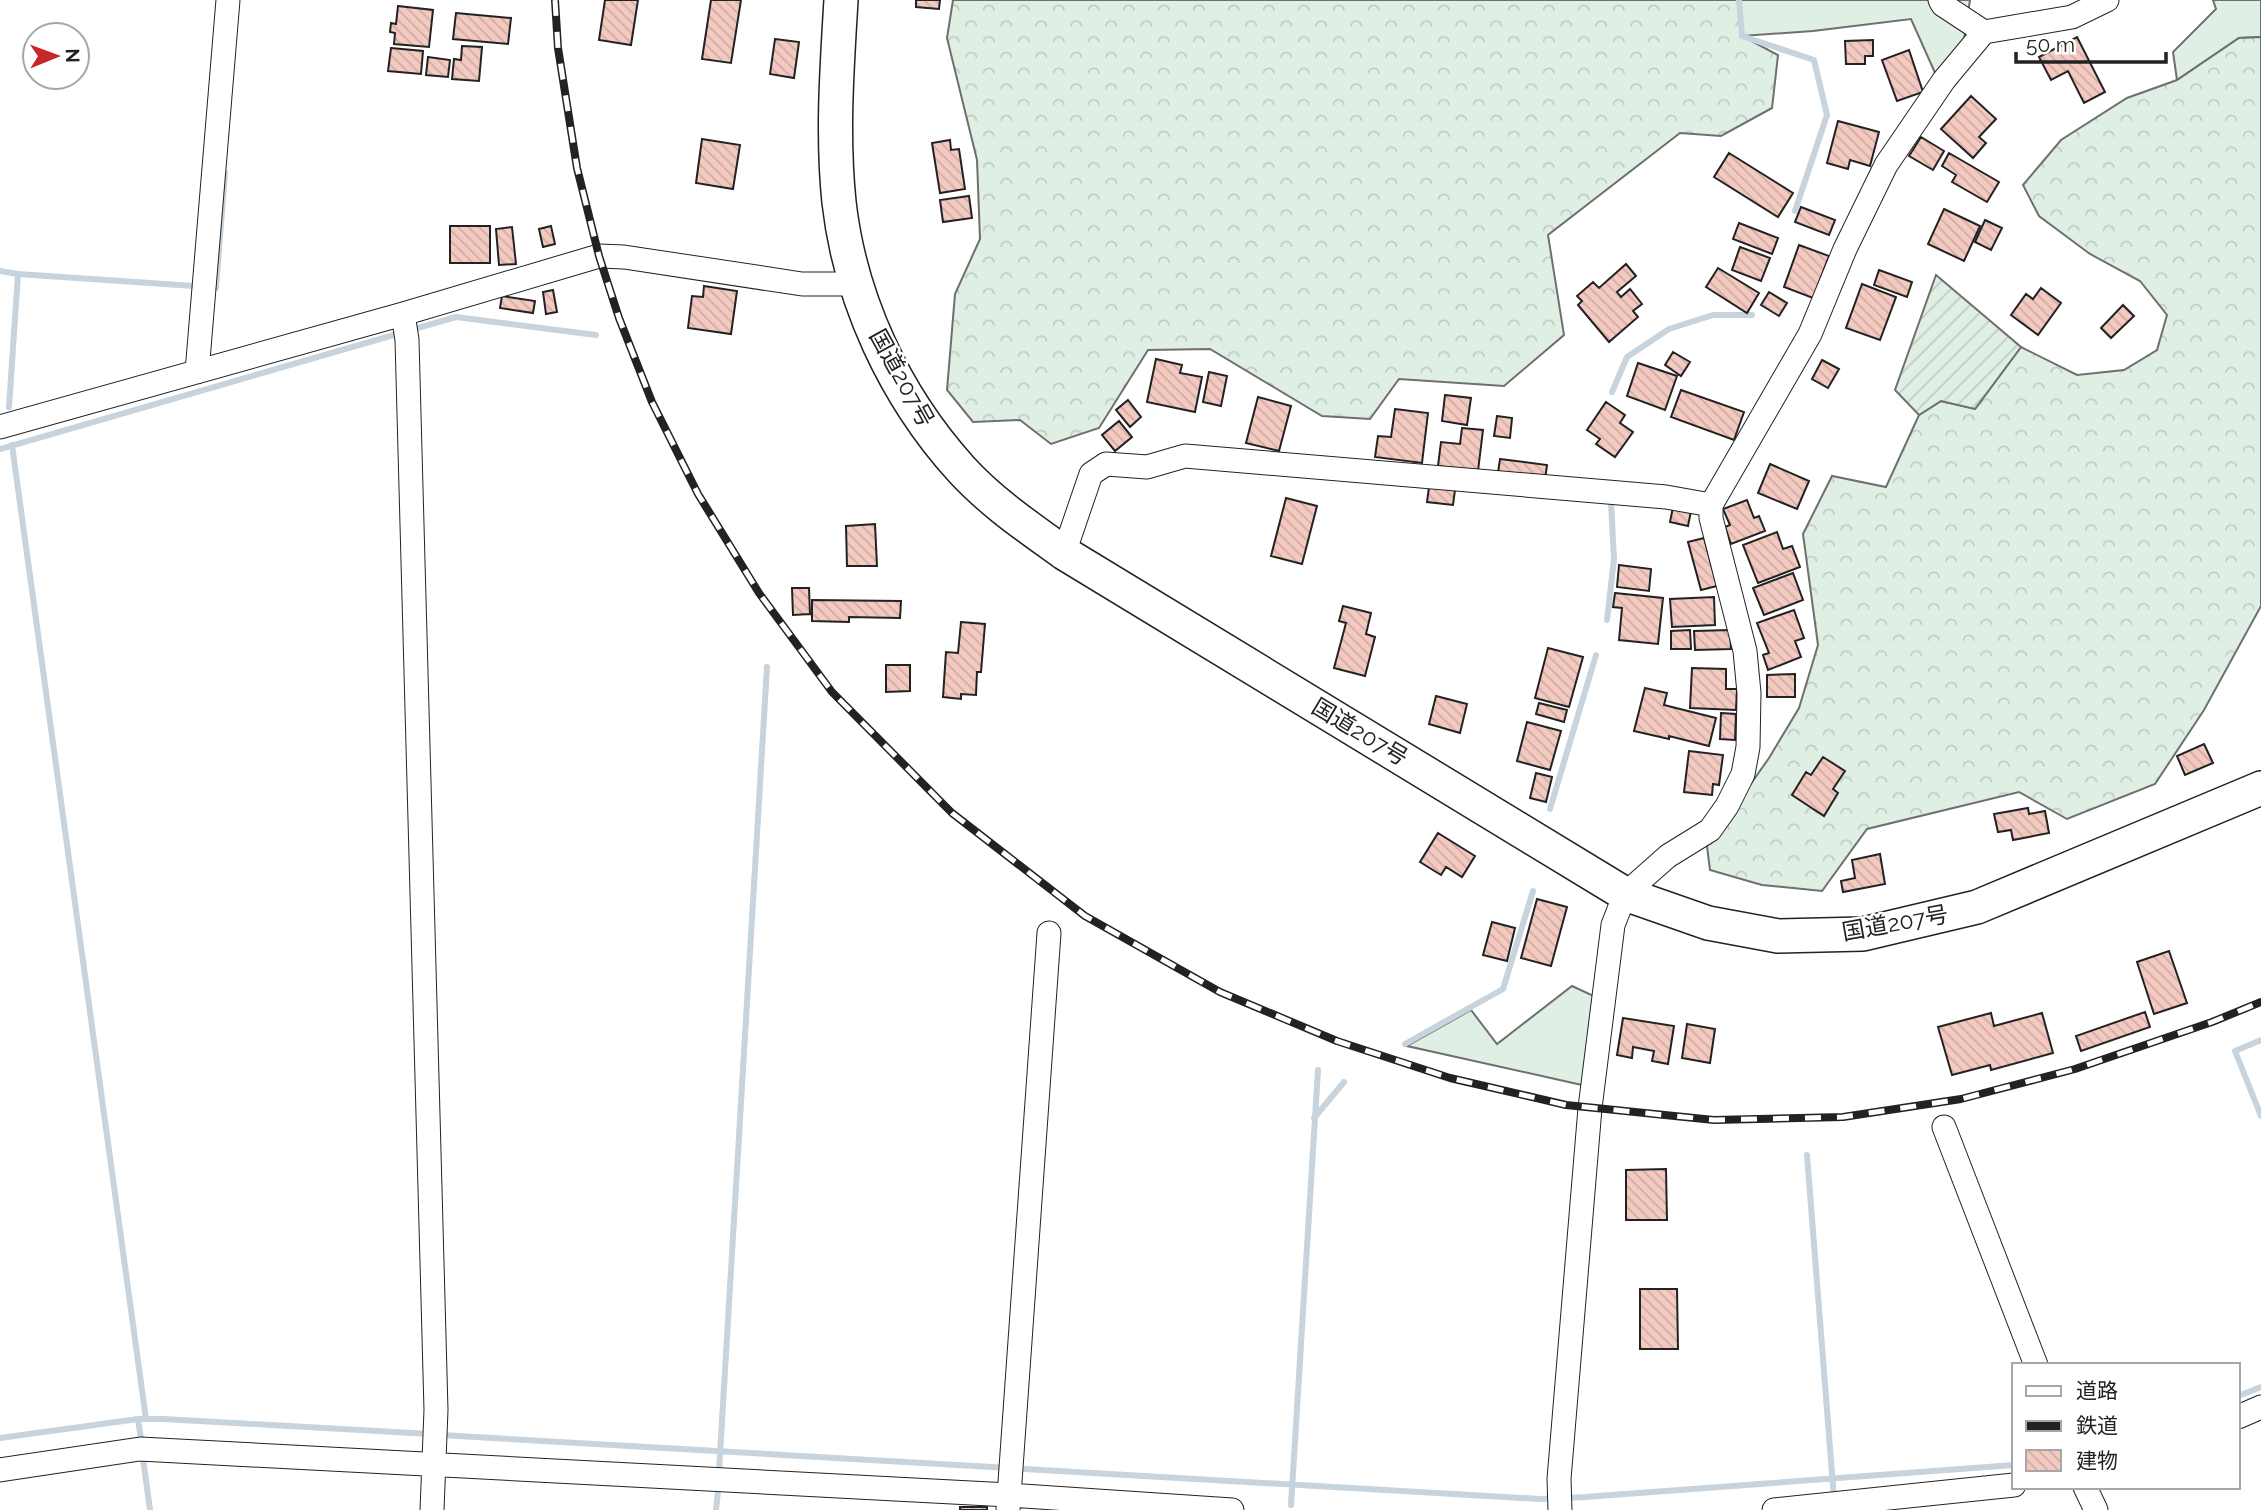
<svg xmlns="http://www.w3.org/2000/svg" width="2261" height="1510" font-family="Raleway,'Noto Sans JP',sans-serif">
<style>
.grass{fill:#e0efe3;stroke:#6f6f6f;stroke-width:2}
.forest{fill:url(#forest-crowns);stroke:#6f6f6f;stroke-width:2}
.garden{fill:url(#garden-furrows);stroke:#6f6f6f;stroke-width:2}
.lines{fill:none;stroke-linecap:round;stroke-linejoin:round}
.stream{stroke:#c7d3dd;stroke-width:6}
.building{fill:url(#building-back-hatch);stroke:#222;stroke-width:2}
.minor-casing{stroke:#222;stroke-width:25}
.highway-casing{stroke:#222;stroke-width:36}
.minor{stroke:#fff;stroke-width:23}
.highway{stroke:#fff;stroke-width:33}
.rail-casing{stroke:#222;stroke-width:8}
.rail{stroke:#fff;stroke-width:5;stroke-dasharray:16;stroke-linecap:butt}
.labels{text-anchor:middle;stroke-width:5;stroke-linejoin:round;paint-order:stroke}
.street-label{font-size:23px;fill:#222;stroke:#fff}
</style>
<defs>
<pattern id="forest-crowns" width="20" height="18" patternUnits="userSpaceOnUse" patternTransform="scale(1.75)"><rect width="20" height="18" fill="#e0efe3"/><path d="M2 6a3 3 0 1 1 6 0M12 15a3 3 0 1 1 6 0" fill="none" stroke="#c0cdc2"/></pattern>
<pattern id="garden-furrows" width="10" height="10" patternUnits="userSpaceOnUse" patternTransform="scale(1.75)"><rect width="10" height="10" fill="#e0efe3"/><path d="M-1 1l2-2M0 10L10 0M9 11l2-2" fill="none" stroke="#c0cdc2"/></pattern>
<pattern id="building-back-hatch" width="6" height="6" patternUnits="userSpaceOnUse" patternTransform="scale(1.75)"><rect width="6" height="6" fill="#f3c9c0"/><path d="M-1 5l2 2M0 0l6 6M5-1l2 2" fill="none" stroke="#d0aca5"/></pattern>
</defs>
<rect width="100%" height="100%" fill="#fff"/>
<path class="grass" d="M1739,0H1970L1964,40L1936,75L1911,19L1813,31L1742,36Z
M2213,0H2261V37L2239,38L2177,80L2173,52L2216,9Z
M1572,986L1596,997L1582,1085L1407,1046L1471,1010L1497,1044Z"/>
<path class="forest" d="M953,0H1739L1742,36L1778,55L1772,108L1721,136L1680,133L1548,235L1564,335L1504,386L1399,379L1370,419L1322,416L1210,349L1148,350L1099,428L1051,444L1020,420L973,422L947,390L955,294L980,239L977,160L947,38Z
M2261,37V606L2204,710L2155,784L2067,819L2019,792L1867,829L1822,891L1762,885L1710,870L1707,846L1769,758L1799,708L1818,645L1803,534L1832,476L1886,487L1919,415L1941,401L1975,409L2021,347L2077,375L2124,370L2157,350L2167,315L2140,281L2090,254L2039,216L2023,185L2061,140L2127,98L2177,80L2239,38Z"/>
<path class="garden" d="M1936,275L2021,347L1975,409L1941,401L1919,415L1895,390Z"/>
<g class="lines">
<path class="stream" d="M1739,0L1742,36L1814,60L1827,115L1795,211
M0,271L18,274L9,407
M18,274L194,286
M216,288L225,173
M1612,392L1627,357L1669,329L1713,315H1752
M12,445L146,1419
M0,449L456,317L596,335
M1607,620L1614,559L1611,502
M1550,809L1596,655
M2261,1040L2235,1051L2261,1116
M1405,1044L1503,989L1533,891
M1314,1118L1344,1082
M1807,1155L1834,1499
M2238,1396L2261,1387
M138,1419L141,1439
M441,1435L1540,1499L1585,1497L2014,1465
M0,1438L138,1419H163L430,1434
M143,1458L150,1510
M719,1471L767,667
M1291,1505L1318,1070
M716,1510L718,1491"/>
</g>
<path class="building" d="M605,0H638L631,45L599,40Z
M711,0H741L731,63L702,59Z
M916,0H940L939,9L916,7Z
M398,6L433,10L429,47L394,44L395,33L390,32L391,23L396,24Z
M456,13L511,18L508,44L453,39Z
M2077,37L2105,92L2084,103L2068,71L2051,80L2039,57Z
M775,39L799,42L794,78L770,74Z
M1873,40V56H1865V64H1846L1845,41Z
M462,46L482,47L479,81L452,79L454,59L461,60Z
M391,48L423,51L421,74L388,71Z
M1909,50L1923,92L1897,101L1882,60Z
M428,57L450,60L448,77L426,75Z
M1971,96L1996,119L1979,137L1986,143L1973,158L1941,129Z
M1838,121L1879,132L1870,166L1850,160L1848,169L1827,163Z
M1921,137L1944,151L1933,170L1909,156Z
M702,139L740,145L733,189L696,183Z
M950,140L951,150L959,149L965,189L940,193L932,143Z
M1729,153L1793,193L1778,217L1714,177Z
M1949,153L1999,182L1987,202L1952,182L1956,175L1942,166Z
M969,196L972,218L943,222L940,200Z
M1801,207L1835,220L1829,235L1795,222Z
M1944,209L1980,226L1964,261L1928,244Z
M1985,220L2002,228L1991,250L1975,242Z
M1739,223L1778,238L1772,254L1733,239Z
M450,226H490V263H450Z
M551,226L555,244L543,247L539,229Z
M512,227L516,264L499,265L496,229Z
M1799,245L1829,256L1813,298L1784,287Z
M1740,247L1770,258L1761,281L1732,270Z
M1626,264L1636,276L1617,292L1621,297L1630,289L1642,304L1633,311L1638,317L1609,342L1578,305L1582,301L1577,296L1593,282L1599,288Z
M1718,268L1759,293L1747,313L1706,287Z
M1879,270L1912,282L1907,297L1874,285Z
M1862,284L1896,297L1880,340L1846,328Z
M704,286L737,291L731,334L688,328L692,296L703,297Z
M2041,288L2061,303L2038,335L2011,315L2026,294L2033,299Z
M553,290L557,312L546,314L543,292Z
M1769,292L1787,303L1779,316L1761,305Z
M502,296L535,301L533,313L500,308Z
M2123,305L2134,316L2111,338L2101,328Z
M1673,352L1690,362L1681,376L1665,365Z
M1156,359L1182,365L1180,373L1202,377L1195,412L1147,402Z
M1822,360L1839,369L1828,388L1812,379Z
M1638,363L1677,376L1665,410L1627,396Z
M1209,372L1227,376L1221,406L1203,402Z
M1681,390L1744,412L1734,440L1671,417Z
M1445,395L1471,398L1467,425L1442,421Z
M1258,397L1291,406L1279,451L1246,443Z
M1128,400L1141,417L1130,427L1116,410Z
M1606,402L1625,415L1620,423L1633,432L1615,457L1596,444L1600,439L1587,430Z
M1395,409L1428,413L1422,463L1375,457L1378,436L1391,437Z
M1497,416L1512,418L1510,438L1494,436Z
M1119,421L1132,437L1115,451L1102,435Z
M1462,428L1483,430L1478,471L1438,466L1441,442L1460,444Z
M1500,459L1547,465L1545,480L1498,473Z
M1770,464L1809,481L1797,509L1758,493Z
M1429,487L1455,490L1453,505L1427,502Z
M1286,498L1317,506L1302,564L1271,556Z
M1747,500L1754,518L1759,516L1765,531L1731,544L1725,527L1730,525L1723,509Z
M1673,507L1691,511L1688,526L1670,522Z
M875,524L877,566H847L846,526Z
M1777,532L1783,549L1792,546L1800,567L1758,583L1743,545Z
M1704,538L1717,586L1701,590L1688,542Z
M1619,565L1651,569L1649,591L1617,587Z
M1793,573L1803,600L1764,615L1753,588Z
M792,588H809L810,614L793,615Z
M1615,593L1663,598L1658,644L1619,640L1622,608L1613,607Z
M1714,597L1715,625L1672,627L1670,599Z
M812,600L901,601L900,618L849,617V622L812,621Z
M1343,606L1371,613L1366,634L1375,637L1365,676L1334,668L1346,623L1339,621Z
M1794,610L1804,638L1795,641L1801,657L1768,670L1763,655L1769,653L1757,623Z
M961,622L985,624L981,672H977L976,695L961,694V699L943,697L946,652L958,653Z
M1690,630L1691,649H1671V631Z
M1730,630L1731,649L1695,650L1694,631Z
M1548,648L1583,657L1569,707L1535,698Z
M886,665H910V691L886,692Z
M1692,668L1726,669V689H1737L1736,710L1690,708Z
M1795,674V697H1767V675Z
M1645,688L1667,693L1664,705L1716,718L1709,746L1669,736V739L1634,731Z
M1436,696L1467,704L1460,733L1429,724Z
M1539,703L1567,710L1564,722L1536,714Z
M1721,713L1736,714L1735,740L1720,739Z
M1527,722L1561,731L1550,770L1517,761Z
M2204,744L2213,763L2185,775L2177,756Z
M1689,751L1723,755L1719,785L1713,784L1712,795L1684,792Z
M1823,757L1845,771L1833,789L1838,793L1824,816L1792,795L1806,772L1811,775Z
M1536,773L1552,777L1546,802L1530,798Z
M2028,808L2029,814L2045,811L2049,833L2013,840L2011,830L1998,832L1994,814Z
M1438,833L1475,856L1462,877L1446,867L1441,875L1420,862Z
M1880,854L1885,884L1843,892L1841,881L1855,878L1852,860Z
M1537,899L1567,907L1551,966L1521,958Z
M1492,922L1515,928L1507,961L1483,955Z
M2169,951L2187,1003L2154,1014L2137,962Z
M2145,1012L2150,1027L2081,1051L2076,1036Z
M1991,1013L1994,1026L2042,1013L2053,1053L1991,1070L1990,1065L1952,1075L1938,1027Z
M1623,1018L1674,1026L1668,1064L1652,1061L1654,1051L1633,1047L1632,1058L1617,1055Z
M1687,1024L1715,1029L1710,1063L1682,1058Z
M1666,1169L1667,1220H1626V1170Z
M1640,1289H1677L1678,1349H1640Z
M960,1507H987V1510H960Z"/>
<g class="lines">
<g class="minor-casing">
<path id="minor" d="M1940,0L1943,5L1984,32
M403,314L407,340L436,1410L432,1510
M197,372L228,0
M0,427L403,314L599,256L624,257L802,284H856
M1064,553L1091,474L1106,464L1147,467L1185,456L1666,497L1711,505
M1944,1127L2036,1365
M2238,1417L2261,1407
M0,1470L140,1449L1009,1495L1232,1510
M2085,1487L2096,1510
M1008,1510L1049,933
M1560,1510L1559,1479L1590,1108L1613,925L1625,894L1668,856L1710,830L1727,806L1743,774L1748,747L1749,693L1745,651L1711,518V505L1810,334L1845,249L1886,165L1944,80L1984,32L2072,17L2107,0
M1774,1510L2014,1485"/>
</g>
<g class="highway-casing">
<path id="highway" d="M841,0C837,67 832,135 839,202C850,300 895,396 961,469C991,502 1028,527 1064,553L1625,894L1708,923L1778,936L1863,934L1977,907L2261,788"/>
</g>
<use href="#minor" class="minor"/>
<use href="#highway" class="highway"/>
<g class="rail-casing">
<path id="rail" d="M555,0L558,48L577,168L599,256L619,318L652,402L698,494L759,593L832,692L952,813L1085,916L1220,992L1337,1041L1450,1078L1566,1105L1714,1120L1843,1117L1961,1099L2075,1069L2212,1022L2261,1002"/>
</g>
<use href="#rail" class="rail"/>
</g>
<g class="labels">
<g class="street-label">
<text transform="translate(902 378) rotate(61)" y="8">国道207号</text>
<text transform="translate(1360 732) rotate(31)" y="8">国道207号</text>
<text transform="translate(1895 923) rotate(-10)" y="8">国道207号</text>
</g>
</g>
<rect x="2012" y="1363" width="228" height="126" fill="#ffffff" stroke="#a7a7a7" stroke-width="2"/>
<rect x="2026" y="1386" width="35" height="10" fill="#ffffff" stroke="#a7a7a7" stroke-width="2"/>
<text x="2076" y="1398" font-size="21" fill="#222222">道路</text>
<rect x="2026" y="1421" width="35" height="10" fill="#222222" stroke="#a7a7a7" stroke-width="2"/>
<text x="2076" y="1433" font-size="21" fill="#222222">鉄道</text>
<rect x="2026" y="1450" width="35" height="21" fill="url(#building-back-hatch)" stroke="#a7a7a7" stroke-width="2"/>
<text x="2076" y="1468" font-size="21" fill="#222222">建物</text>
<g transform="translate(56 56) rotate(89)"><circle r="33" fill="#ffffff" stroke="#a7a7a7" stroke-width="2"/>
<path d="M0-5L12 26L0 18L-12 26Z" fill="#c62828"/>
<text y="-10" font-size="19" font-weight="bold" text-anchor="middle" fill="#222222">N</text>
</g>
<path d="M2016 52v10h150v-10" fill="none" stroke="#222222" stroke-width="3.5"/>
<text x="2026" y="52" font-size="21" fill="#222222" stroke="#ffffff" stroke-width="5" paint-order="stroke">50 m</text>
</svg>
